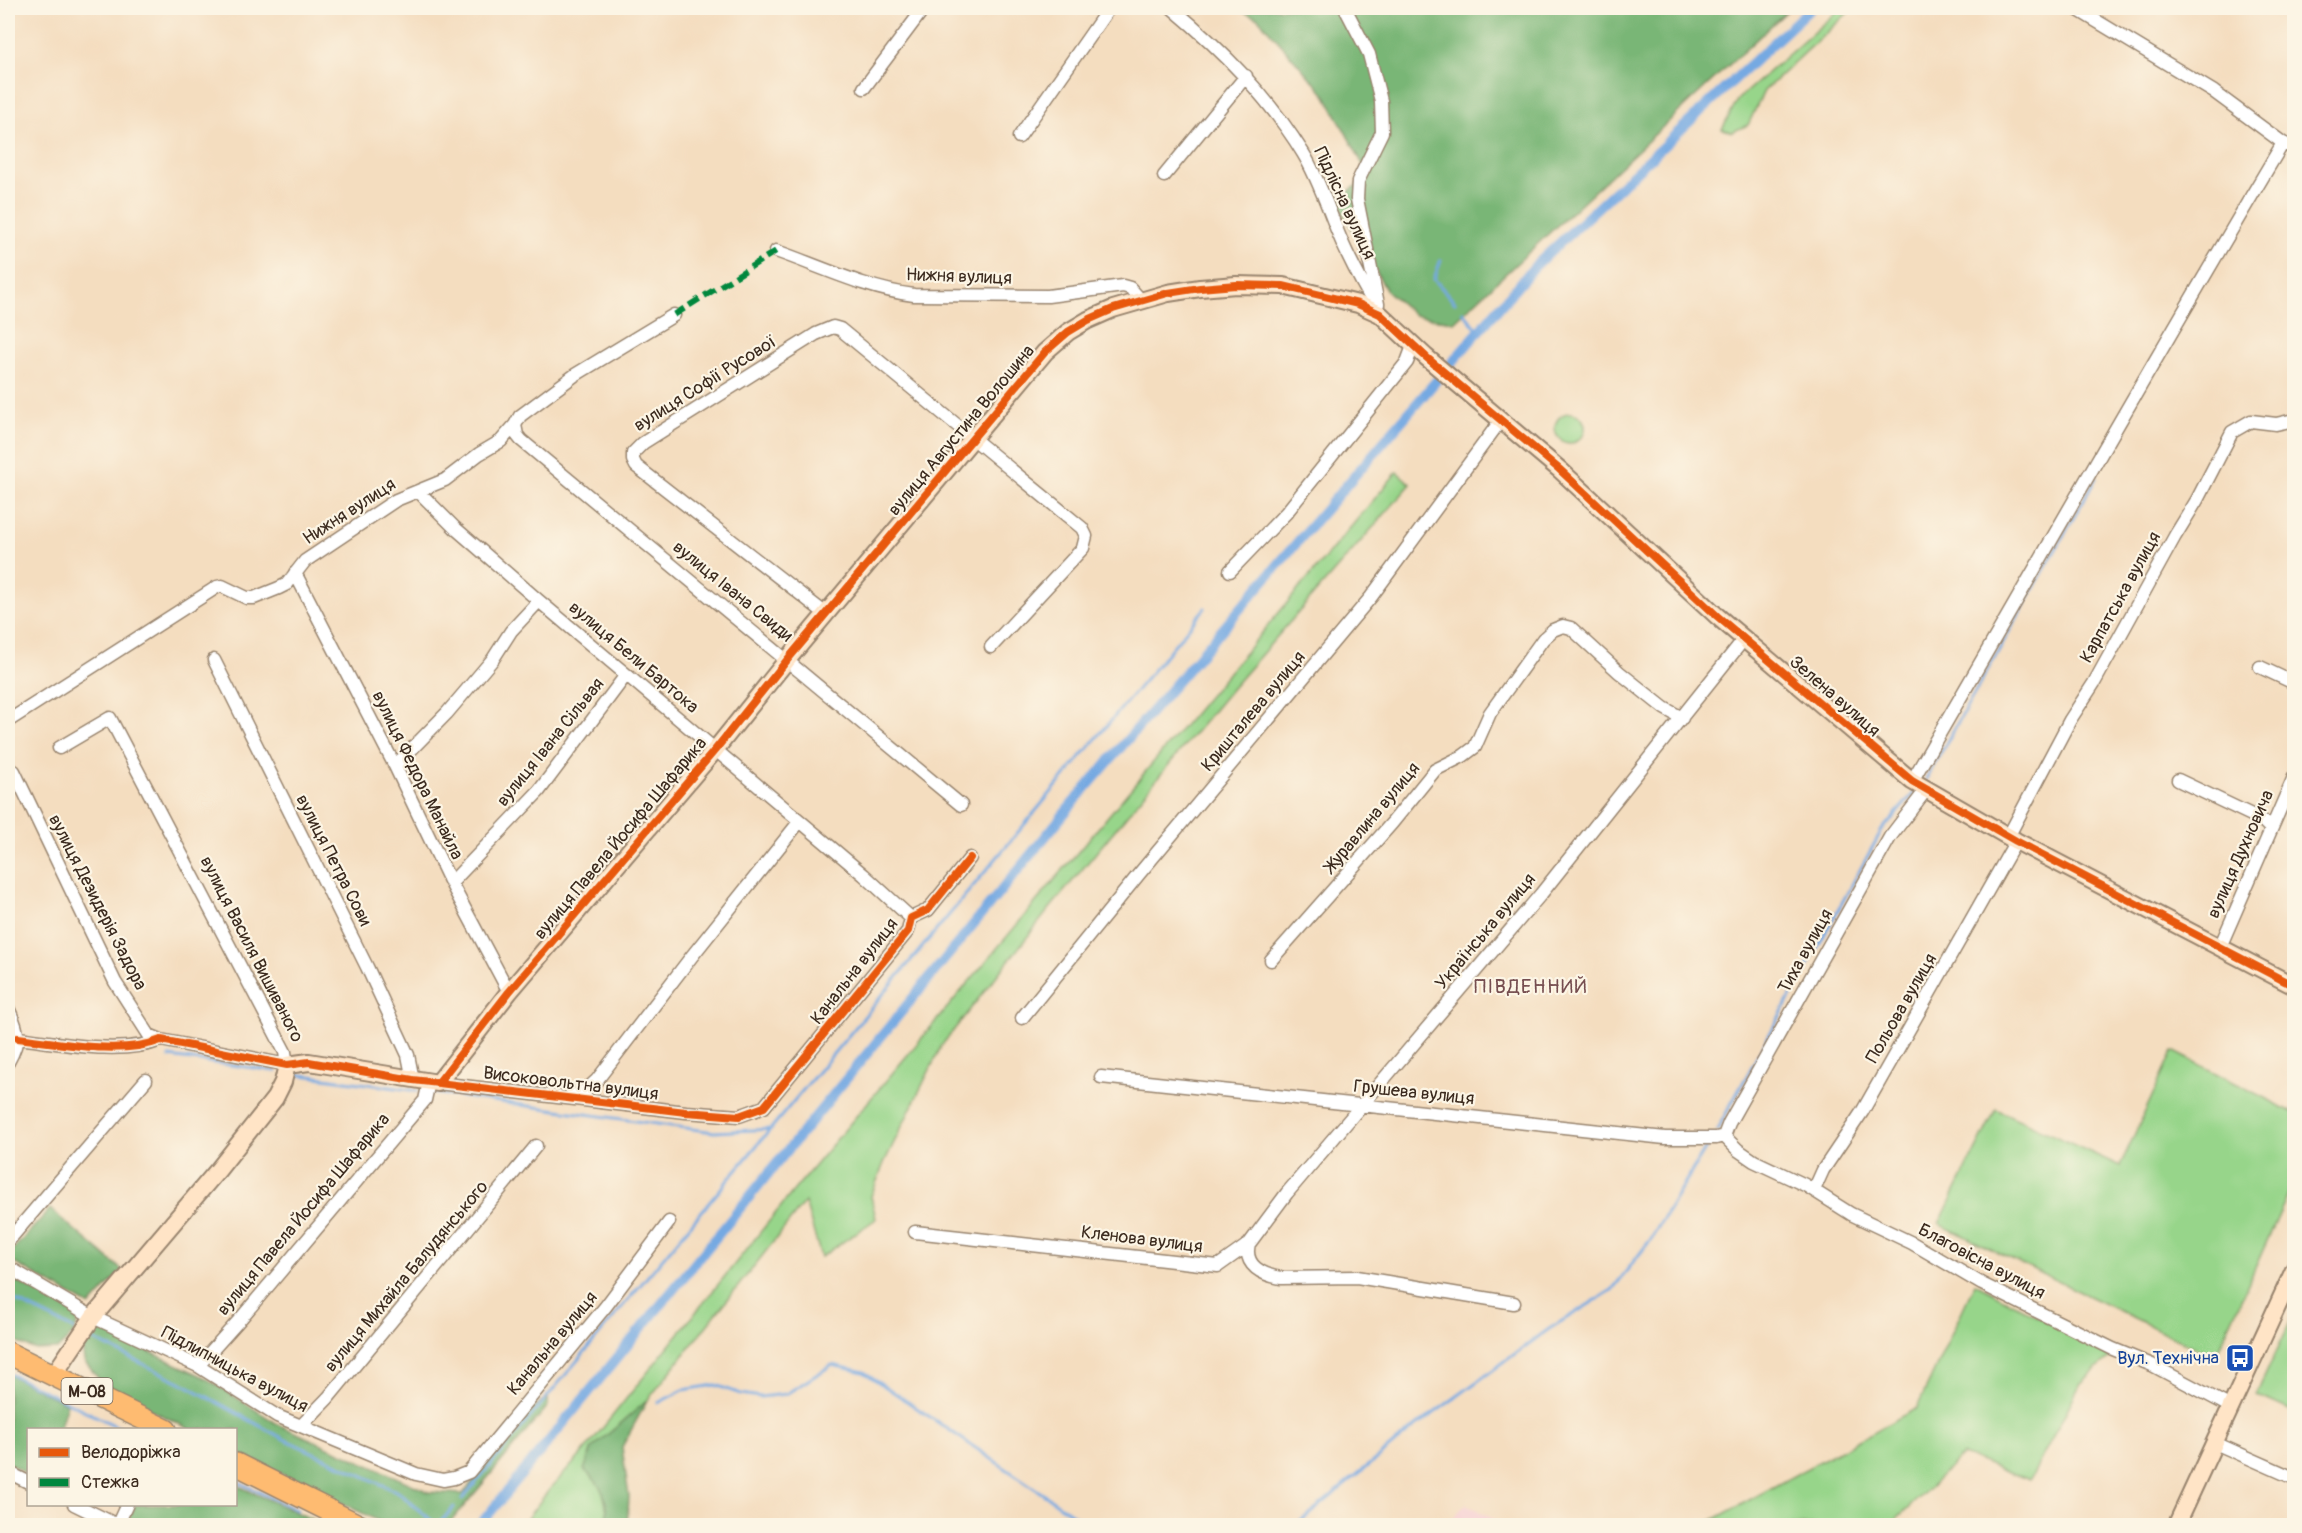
<svg xmlns="http://www.w3.org/2000/svg" width="2302" height="1533" font-family="Pangolin,sans-serif">
<style>
.built{fill:#f7cfd3}
.green{fill:#97d58a;stroke:#698054;stroke-width:1.5}
.forest{fill:#79b676;stroke:#5a704a;stroke-width:1.5}
.lines{fill:none;stroke-linecap:round;stroke-linejoin:round}
.stream{stroke:#75a9e2;stroke-width:3}
.canal{stroke:#75a9e2;stroke-width:10}
.street-casing{stroke:#98846e;stroke-width:15}
.secondary-casing{stroke:#98846e;stroke-width:20}
.highway-casing{stroke:#98846e;stroke-width:24}
.street{stroke:#fff;stroke-width:12}
.secondary{stroke:#ffe4c6;stroke-width:16}
.highway{stroke:#febb71;stroke-width:21}
.quiet{stroke:#00873e;stroke-width:6;stroke-dasharray:12 6;stroke-linecap:butt}
.cycleway-casing{stroke:#fcf5e5;stroke-width:11}
.cycleway{stroke:#e8590c;stroke-width:8}
.labels{text-anchor:middle;stroke-width:4.5;stroke-linejoin:round;paint-order:stroke}
.shield{fill:#fcf5e5;stroke:#75675a;stroke-width:1.5}
.shield-label{font-size:16px;font-weight:bold;fill:#3b2a1e}
.street-label{font-size:18px;fill:#3b2a1e;stroke:#fcf5e5}
.transit-label{font-size:18px;fill:#164399;stroke:#fcf5e5;text-anchor:end}
.neighbourhood-label{font-size:20px;letter-spacing:1.5px;fill:#764e50;stroke:#fcf5e5}
</style>
<rect width="100%" height="100%" fill="#fcf5e5"/>
<filter id="ink" filterUnits="userSpaceOnUse"><feTurbulence type="fractalNoise" baseFrequency=".0167" numOctaves="2"/><feDisplacementMap in="SourceGraphic" scale="12" xChannelSelector="R" yChannelSelector="G"/><feConvolveMatrix kernelMatrix="1 2 1 2 8 2 1 2 1" color-interpolation-filters="sRGB"/></filter>
<filter id="wash" filterUnits="userSpaceOnUse"><feTurbulence type="fractalNoise" baseFrequency=".008" numOctaves="4" result="noise"/><feDisplacementMap in="SourceGraphic" scale="24" xChannelSelector="R" yChannelSelector="G"/><feGaussianBlur stdDeviation="1.35" result="paint"/><feColorMatrix in="noise" values="0 0 0 0 0 0 0 0 0 0 0 0 0 0 0 0 0 1.4 0 .05"/><feComposite in="paint" operator="in"/></filter>
<g filter="url(#wash)">
<rect width="100%" height="100%" fill="#f4ddbf"/>
<path class="built" d="M1466,1504L1504,1525H1446Z"/>
<path class="green" d="M1841,8H1853L1764,91L1748,125L1732,132L1722,129L1738,99Z
M1555 428a15 15 0 1 1 30 0a15 15 0 1 1-30 0Z
M1397,472L1411,484L1233,687L1047,912L942,1045L884,1163L871,1196L876,1219L821,1257L805,1202L647,1401L592,1448L594,1478L603,1491L608,1516L605,1525L521,1526L549,1490L581,1455L795,1189Z
M2173,1051L2294,1113V1181L2215,1357L1939,1224L1996,1109L2120,1166Z
M1975,1283L2112,1356L2081,1383L2030,1480L1963,1455L1891,1525L1702,1526L1917,1408Z
M2294,1314V1412L2256,1395Z"/>
<path class="forest" d="M1234,8H1790L1454,322L1414,315L1387,291L1336,201L1369,176L1326,96L1258,18Z
M50,1209L122,1270L90,1306L9,1260L8,1255Z
M8,1277L75,1311C83,1329 70,1337 58,1349L36,1350L8,1339Z
M101,1329L204,1377L279,1425L429,1492L463,1494L522,1417L548,1396V1406L448,1525H387L236,1452V1430L190,1429L107,1389L84,1361L82,1346L88,1332Z
M8,1374L67,1404L59,1429L28,1430V1474L8,1463Z
M647,1401L622,1447L629,1497L627,1525H605C612,1504 601,1483 584,1470L592,1448Z
M236,1485L318,1522L317,1525L137,1526L128,1521L135,1505L236,1504Z"/>
<g class="lines">
<path class="stream" d="M1441,260L1434,279L1455,303
M1463,312L1479,331
M1926,779L2096,478
M169,1057L276,1071
M295,1074L418,1091
M435,1093L714,1132L772,1129
M1717,1130L1882,830L1914,793
M8,1297L73,1329
M90,1338L182,1383L284,1439L398,1492L438,1526
M8,1373L124,1430
M658,1403L683,1390L715,1385L741,1394L760,1397L786,1394L832,1365L864,1372L1090,1526
M236,1481L297,1510
M462,1499L1205,608
M438,1525L454,1507
M1295,1526L1411,1430L1549,1329L1612,1290L1651,1239L1707,1146"/>
<path class="canal" d="M479,1526L1073,803L1535,266L1811,8"/>
</g>
</g>
<g filter="url(#ink)">
<g class="lines">
<g class="street-casing">
<path id="street" d="M1172,8C1222,50 1268,96 1303,153C1322,184 1331,220 1347,253C1357,274 1368,294 1380,314
M1345,8L1369,54L1381,101L1382,132L1358,181L1357,199L1378,304
M2075,8L2214,92L2283,143
M864,88L924,8
M1019,137L1109,8
M1164,176L1246,76
M776,251C822,267 866,289 914,295L1048,296L1123,286L1130,288L1141,300
M515,425L517,435L521,440L961,805
M418,491L455,528L539,601L864,875L911,918
M1230,571L1286,513L1407,362L1413,346
M295,573L395,766L451,883L509,992
M826,614L636,466L633,460V453L643,443L816,334L833,327L840,329L1082,528L1086,536L1083,548L991,647
M214,660L367,967L408,1055L413,1080
M2260,667L2294,683
M8,721L217,587L222,586L247,598H254L279,588L287,584L305,561L396,500L445,480L479,454L501,441L515,425L520,416L575,375L674,315
M395,766L447,713L493,659L511,631L539,601
M14,771L115,982L149,1035L161,1040
M2178,780L2262,820L2270,828
M1912,781C2036,568 2157,354 2283,143L2294,148
M2008,837L2070,720L2094,683L2175,536L2197,500L2232,432L2251,421L2276,424L2294,420
M451,883L539,791L626,675
M2220,947L2294,777
M1271,960L1392,823L1435,770L1463,756L1475,747L1490,713L1543,639L1553,630L1563,626L1571,628L1619,672L1664,708L1682,718
M8,1008C19,1031 21,1039 8,1062
M1022,1018L1139,874L1371,597L1501,420
M18,1038C61,1043 121,1056 161,1040L287,1065L285,1052L110,718L59,748
M1101,1077L1665,1138H1716L1724,1136
M438,1083L686,1112L739,1116L764,1107L908,931L911,918L928,910L970,858
M569,1097L586,1090L597,1080L692,956L800,821
M1724,1136L1738,1150L1754,1161L1805,1185L1851,1214L1912,1243L1982,1284L2113,1349L2152,1365L2231,1407
M1724,1136L1729,1123L1890,837L1926,790
M1814,1190L1823,1170L1862,1112L2016,841
M915,1232L1218,1266L1249,1244C1243,1266 1263,1275 1281,1278L1357,1277L1514,1303
M8,1241L146,1080
M1249,1244L1287,1193L1541,894L1744,639
M8,1267L93,1317L198,1366L277,1416L416,1474L443,1480L454,1478L469,1472L606,1306L669,1222
M198,1366L242,1317L425,1100L429,1082
M301,1426L328,1398L536,1146
M2215,1443L2294,1478
M8,1472L28,1482
M74,1504L119,1526
M117,1526L127,1504"/>
</g>
<g class="secondary-casing">
<path id="secondary" d="M53,1376L93,1317L218,1170L275,1098L283,1082L287,1065L309,1062L438,1083L509,992L715,750L788,659L1045,352L1068,332L1088,320L1113,309L1168,293L1200,288L1236,285L1283,286L1358,304L1380,314L1426,357L1559,469L1717,616L1912,781L2016,841L2294,986
M2176,1526L2294,1270"/>
</g>
<g class="highway-casing">
<path id="highway" d="M8,1353L166,1430
M236,1464L360,1526"/>
</g>
<use href="#street" class="street"/>
<use href="#secondary" class="secondary"/>
<use href="#highway" class="highway"/>
<path class="quiet" d="M674,315L776,251"/>
<g class="cycleway-casing">
<path id="cycleway" d="M18,1038C61,1043 121,1056 161,1040L287,1065L309,1062L413,1080L686,1112L739,1116L764,1107L908,931L911,918L928,910L970,858
M438,1083L509,992L715,750L788,659L1045,352L1068,332L1088,320L1113,309L1168,293L1200,288L1236,285L1283,286L1358,304L1380,314L1426,357L1559,469L1717,616L1912,781L2016,841L2294,986"/>
</g>
<use href="#cycleway" class="cycleway"/>
</g>
</g>
<defs>
<g id="bus-square" transform="scale(1.5)"><rect x="-9" y="-9" width="18" height="18" rx="4" fill="#1a4fb4" stroke="#fcf5e5"/><path d="M-5-6H5V4H4V6H2V4H-2V6H-4V4H-5ZM-3.5-4V0h7V-4ZM-3.5 1.2v1.5H-2V1.2ZM2 1.2v1.5H3.5V1.2Z" fill="#fff"/></g>
</defs>
<g fill-rule="evenodd">
<use href="#bus-square" x="2240" y="1358"/>
</g>
<g class="labels">
<rect class="shield" x="61.5" y="1378" width="51" height="26" rx="4.5"/>
<g class="shield-label">
<text x="87" y="1397">М-08</text>
</g>
<g class="street-label">
<text transform="translate(1345 203) rotate(65)" y="6">Підлісна вулиця</text>
<text transform="translate(959 276) rotate(2)" y="6">Нижня вулиця</text>
<text transform="translate(705 383) rotate(-32)" y="6">вулиця Софії Русової</text>
<text transform="translate(961 430) rotate(-50)" y="6">вулиця Августина Волошина</text>
<text transform="translate(349 511) rotate(-33)" y="6">Нижня вулиця</text>
<text transform="translate(733 591) rotate(39)" y="6">вулиця Івана Свиди</text>
<text transform="translate(2120 597) rotate(-61)" y="6">Карпатська вулиця</text>
<text transform="translate(634 657) rotate(40)" y="6">вулиця Бели Бартока</text>
<text transform="translate(1835 696) rotate(41)" y="6">Зелена вулиця</text>
<text transform="translate(1253 711) rotate(-50)" y="6">Кришталева вулиця</text>
<text transform="translate(550 742) rotate(-51)" y="6">вулиця Івана Сільвая</text>
<text transform="translate(418 775) rotate(64)" y="6">вулиця Федора Манайла</text>
<text transform="translate(1372 817) rotate(-50)" y="6">Журавлина вулиця</text>
<text transform="translate(620 838) rotate(-50)" y="6">вулиця Павела Йосифа Шафарика</text>
<text transform="translate(2240 854) rotate(-66)" y="6">вулиця Духновича</text>
<text transform="translate(334 860) rotate(63)" y="6">вулиця Петра Сови</text>
<text transform="translate(98 902) rotate(63)" y="6">вулиця Дезидерія Задора</text>
<text transform="translate(1485 931) rotate(-50)" y="6">Українська вулиця</text>
<text transform="translate(252 949) rotate(63)" y="6">вулиця Василя Вишиваного</text>
<text transform="translate(1805 951) rotate(-61)" y="6">Тиха вулиця</text>
<text transform="translate(854 971) rotate(-52)" y="6">Канальна вулиця</text>
<text transform="translate(1901 1008) rotate(-60)" y="6">Польова вулиця</text>
<text transform="translate(571 1083) rotate(7)" y="6">Високовольтна вулиця</text>
<text transform="translate(1414 1092) rotate(6)" y="6">Грушева вулиця</text>
<text transform="translate(303 1214) rotate(-50)" y="6">вулиця Павела Йосифа Шафарика</text>
<text transform="translate(1142 1239) rotate(7)" y="6">Кленова вулиця</text>
<text transform="translate(1982 1261) rotate(28)" y="6">Благовісна вулиця</text>
<text transform="translate(406 1276) rotate(-50)" y="6">вулиця Михайла Балудянського</text>
<text transform="translate(552 1343) rotate(-50)" y="6">Канальна вулиця</text>
<text transform="translate(235 1369) rotate(28)" y="6">Підлипницька вулиця</text>
</g>
<g class="transit-label">
<text x="2219" y="1364">Вул. Технічна</text>
</g>
<g class="neighbourhood-label">
<text x="1531" y="993">ПІВДЕННИЙ</text>
</g>
</g>
<rect width="2302" height="1533" fill="none" stroke="#fcf5e5" stroke-width="30"/>
<rect x="27" y="1428" width="210" height="78" fill="#fcf5e5" stroke="#afa495" stroke-width="1.5"/>
<rect x="39" y="1448" width="30" height="9" fill="#e8590c" stroke="#afa495" stroke-width="1.5"/>
<text x="81" y="1458" font-size="18" fill="#3b2a1e">Велодоріжка</text>
<rect x="39" y="1478" width="30" height="9" fill="#00873e" stroke="#afa495" stroke-width="1.5"/>
<text x="81" y="1488" font-size="18" fill="#3b2a1e">Стежка</text>
</svg>
